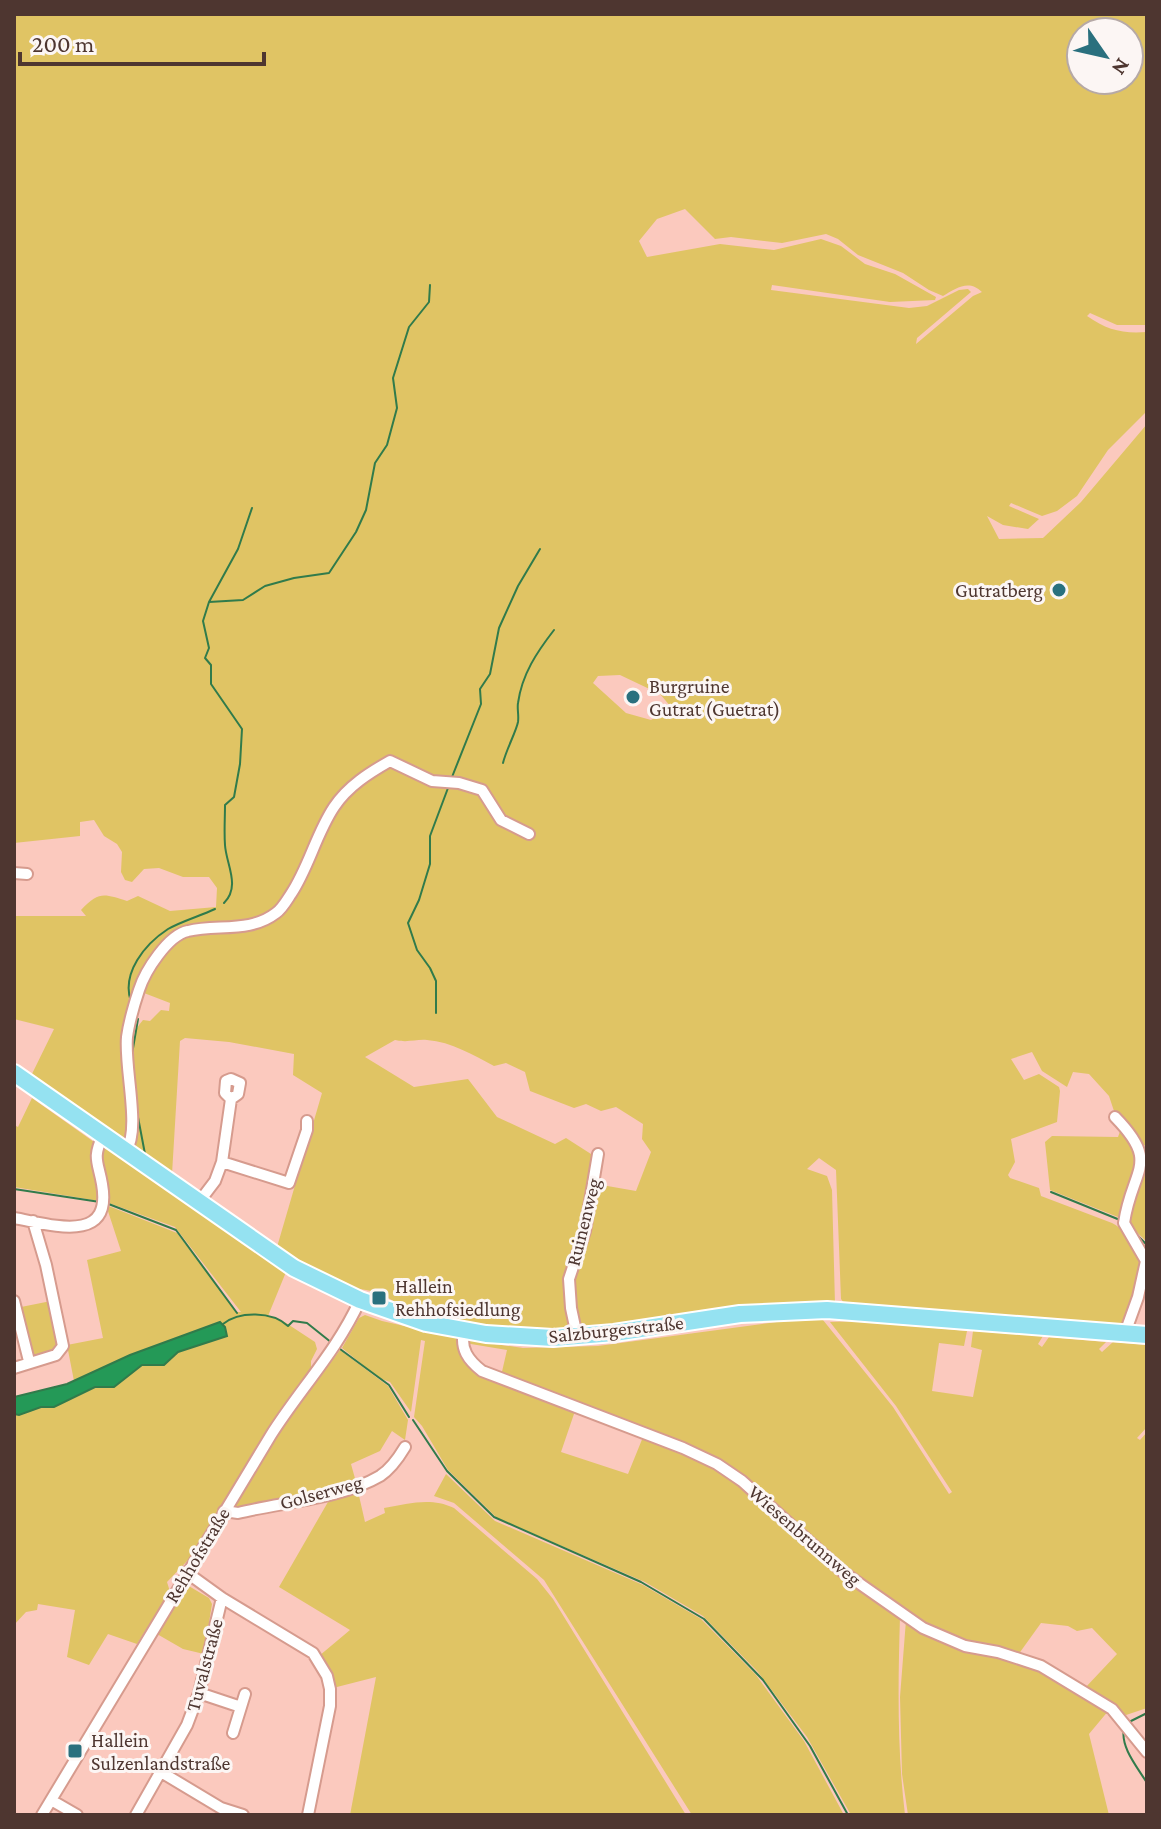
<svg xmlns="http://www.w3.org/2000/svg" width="1161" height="1829" font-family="'Crimson Pro',serif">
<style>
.green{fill:#e0c464;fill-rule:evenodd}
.water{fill:#249957;stroke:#317b4b;stroke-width:2}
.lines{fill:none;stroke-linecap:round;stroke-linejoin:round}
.stream{stroke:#317b4b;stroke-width:2}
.street-casing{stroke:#d69b8e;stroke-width:14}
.primary-casing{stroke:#fff;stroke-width:20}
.street{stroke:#fff;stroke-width:10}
.primary{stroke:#95e2f1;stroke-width:16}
.poi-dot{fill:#2a707e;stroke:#fcf6f4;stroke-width:3}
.labels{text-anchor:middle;stroke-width:6;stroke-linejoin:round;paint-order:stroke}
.poi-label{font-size:20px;fill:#4e3630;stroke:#fcf6f4;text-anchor:start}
.street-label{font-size:20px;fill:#4e3630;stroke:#fcf6f4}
</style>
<rect width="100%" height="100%" fill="#fbc9be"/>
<path class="green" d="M14,14H1147V325H1117L1090,313L1087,316C1107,330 1123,334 1147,332V411L1108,450L1077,496L1057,511L1042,516L1011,503L1009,506L1039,519L1028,529L1003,525L987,516L999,539L1043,538L1081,502L1147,424V1148L1115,1114L1109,1096L1089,1074L1073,1072L1067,1087L1042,1071L1032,1052L1011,1059L1024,1080L1039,1074L1059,1087L1060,1091L1057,1122L1011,1139L1015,1162L1008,1175L1010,1178L1039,1188L1041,1196L1112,1223C1122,1228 1128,1236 1134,1245C1151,1272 1136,1295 1127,1323L1121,1329L847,1307L841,1299L836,1170L819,1158L807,1169L827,1176L832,1190L835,1304L732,1311L585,1332L580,1330C563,1299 575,1270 585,1239C590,1221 593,1203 596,1184L636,1191L651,1152L642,1139L643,1124L616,1107L601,1111L586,1104L574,1108L530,1091L525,1072L506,1063L494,1066C473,1055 452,1042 427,1040C416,1039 408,1043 395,1040L365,1057L414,1087L468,1079L497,1117L555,1144L566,1138L591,1154L594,1163L584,1228L566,1284V1293L573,1329L570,1333C522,1334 472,1331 426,1318C405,1313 391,1295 371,1291C358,1288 346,1289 334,1285L331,1278L277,1247L322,1093L293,1075L294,1054L229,1042L185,1038L180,1041L172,1174L134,1148C148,1110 112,1055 143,1020L150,1021L161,1010L169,1011L170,1003L144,993C123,1019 121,1051 125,1083C127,1102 138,1129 126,1145L30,1078L54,1029L14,1019V916H86L81,910C99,891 104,894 127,901L138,896L170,911L216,907L217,888L209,877H183L159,868L144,869L132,882L125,880L121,872L122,852L117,844L104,836L94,820L80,822V836L14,843ZM1081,32H1129V80H1081ZM685,209L715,239L731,237L782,243L826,234L838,239L858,255L903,273L929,290L943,296C956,288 969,279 982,292L973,296L916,344L917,338L971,292L968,289L959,290L927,306L909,308L771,290L772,285L890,302L935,300L936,297L895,274L865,264L841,246L821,239L774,250L720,244L647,257L639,241L657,219ZM620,675L660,694L671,707L651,720L626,713L593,683L598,676Z
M32,1098L94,1142C87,1166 98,1177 99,1201L14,1187V1125L18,1127Z
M1122,1126L1140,1148L1123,1219L1050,1190L1045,1142L1052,1136L1118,1137Z
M106,1148L286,1272L268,1316L283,1321L315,1342L317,1349L311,1361V1368L255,1452L191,1557L167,1582L171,1595L161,1606L137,1644L108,1634L89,1665L67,1657L75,1610L38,1604L37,1610L26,1612L14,1625V1414L19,1415L41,1407H54L95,1387H114L142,1365H164L178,1352L130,1355L74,1381L67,1345L103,1338L87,1260L121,1251L106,1205L177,1233L237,1312H241L175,1227L106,1202C103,1186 93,1161 106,1148Z
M1147,1160V1242L1126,1222Z
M51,1301L60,1344L55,1353L31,1358L21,1307Z
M365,1315L382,1321L458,1338L468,1361L575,1411L561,1452L628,1474L643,1437L716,1466L754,1494L900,1617C898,1683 897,1749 905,1815H851L807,1737L758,1672L703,1616L645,1582L497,1518L448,1470L422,1426L414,1417L425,1341L421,1340L411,1412L390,1382L379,1378L342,1348L359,1318Z
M791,1320H823L893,1407L949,1494L952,1492L896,1406L830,1322L859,1321L967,1331L964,1346L939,1343L932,1391L973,1397L982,1350L971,1347L973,1331L1043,1336L1038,1344L1042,1347L1049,1337L1106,1342L1099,1349L1102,1352L1113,1342L1147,1345V1427L1137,1438L1140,1440L1147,1432V1708L1126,1715L1085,1688L1117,1654L1092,1628L1077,1631L1068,1626L1041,1623L1018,1655L970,1645L927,1628L860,1582L739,1475L501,1376L507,1350L465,1343L467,1340L523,1348L598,1346Z
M340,1350L388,1386L408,1420L405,1440L392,1431L380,1451L351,1464L356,1482L339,1489L237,1511L232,1506C265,1452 301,1401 340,1350Z
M446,1474L495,1521L643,1585L701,1619L756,1675L804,1741L844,1815H692L544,1580L454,1503L434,1496Z
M357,1487L365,1522L385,1513L384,1508C409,1504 430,1497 454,1508L537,1579L553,1599L686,1815H350L376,1677L333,1688L319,1656L350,1630L279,1587L332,1495Z
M187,1585L209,1598L212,1604L204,1654L183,1649L157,1634Z
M906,1620L1037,1668L1109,1710L1089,1734L1109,1815H908L902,1774L900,1697Z"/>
<path class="water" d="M220,1322L225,1327L227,1336L178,1352L164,1365H142L114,1387H95L54,1407H41L19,1415L14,1414V1397L67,1384L130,1355Z"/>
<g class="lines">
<path class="stream" d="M209,602L243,600L265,586L294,578L329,573L356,532L366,510L375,463L387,445L397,408L393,378L409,327L429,302L430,285
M503,763C506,750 516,732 518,722C519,715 517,709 518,703C522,674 537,652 554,630
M452,777L481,704L480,689L490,674L499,628L518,586L540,549
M224,903C241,886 226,864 225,845C224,832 225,818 225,805L234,797L240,764L242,729L211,684V665L205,658L209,648L203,621L209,602L238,549L252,508
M131,1002C121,973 145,944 168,929C182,921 200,916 215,909
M436,1013V981L430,968L417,950L408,923L419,900L430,864V836L448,788
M132,1054L138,1019
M137,1112L145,1154
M14,1189L100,1202
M1051,1192L1120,1220
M106,1203L176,1230L237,1313
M1136,1234L1147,1245
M223,1324C239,1311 272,1311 288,1326L293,1321L307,1323L332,1343
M340,1349L389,1385L409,1417
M413,1420L447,1471L494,1517L641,1582L704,1619L763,1680L810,1746L848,1815
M1127,1723L1147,1713
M1124,1729C1120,1747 1138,1768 1147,1783"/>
<g class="street-casing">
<path id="street" d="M14,873L27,874
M1115,1117C1161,1164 1132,1168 1124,1223L1146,1261L1138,1297L1125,1333
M126,1151C141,1129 124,1068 127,1037C129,1022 134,1005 139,990C145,971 168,935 188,931C218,924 250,933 276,913C282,909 287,900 291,894C309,867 316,834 334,807C348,786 369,773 390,761L432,781L459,783L482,790L501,820L529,834
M222,1162L289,1183L307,1130V1121
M199,1202L215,1181L222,1162L231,1099L238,1094L240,1083L231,1079L226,1081L225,1093L231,1099
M14,1218C49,1224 113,1246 102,1184C98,1161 92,1159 103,1135
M14,1301L29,1361
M464,1331C460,1349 468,1360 482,1371L683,1448L717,1464L742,1481L843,1572L923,1628L965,1646L998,1652L1041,1666L1112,1709L1147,1752
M577,1336L571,1308L569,1279L585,1231L598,1154
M14,1368L56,1355L63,1346L46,1265L33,1221
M224,1511L238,1513C282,1502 341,1499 380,1476C391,1469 399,1457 405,1447
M186,1572L222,1598L313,1653L327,1676L330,1689V1706L308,1815
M199,1693L241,1707
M233,1733L245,1694
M161,1772L221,1808L243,1815
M51,1800L77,1815
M42,1815L271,1435C300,1389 337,1351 360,1300
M136,1815L187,1725L199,1693L222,1598"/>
</g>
<g class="primary-casing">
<path id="primary" d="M14,1073L294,1268L360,1300L426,1323L486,1334L553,1338L614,1333L740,1314L827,1310L1147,1335"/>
</g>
<use href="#street" class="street"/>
<use href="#primary" class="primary"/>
</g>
<g class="poi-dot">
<circle cx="1059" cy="590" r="8"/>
<circle cx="633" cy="697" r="8"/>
<rect x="371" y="1290" width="16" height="16" rx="4"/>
<rect x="67" y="1743" width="16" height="16" rx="4"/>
</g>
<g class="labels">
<g class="poi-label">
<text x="1043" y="597" text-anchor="end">Gutratberg</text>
<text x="649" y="693">Burgruine<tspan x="649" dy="23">Gutrat (Guetrat)</tspan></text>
<text x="395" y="1293">Hallein<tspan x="395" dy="23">Rehhofsiedlung</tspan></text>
<text x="91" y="1747">Hallein<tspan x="91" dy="23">Sulzenlandstraße</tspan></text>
</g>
<g class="street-label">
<text transform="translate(583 1222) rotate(-76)" y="7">Ruinenweg</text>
<text transform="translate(616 1329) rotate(-6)" y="7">Salzburgerstraße</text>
<text transform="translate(321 1492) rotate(-15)" y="7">Golserweg</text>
<text transform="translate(805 1535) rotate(41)" y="7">Wiesenbrunnweg</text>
<text transform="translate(197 1555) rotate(-59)" y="7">Rehhofstraße</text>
<text transform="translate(204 1665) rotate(-75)" y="7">Tuvalstraße</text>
</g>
</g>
<rect width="1161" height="1829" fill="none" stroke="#4e3630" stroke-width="32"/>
<g transform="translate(1105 56) rotate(124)"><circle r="38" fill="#fcf6f4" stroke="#b6a9a6" stroke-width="2"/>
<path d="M0-6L14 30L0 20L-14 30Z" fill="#2a707e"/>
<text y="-12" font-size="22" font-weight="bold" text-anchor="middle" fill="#4e3630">N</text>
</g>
<path d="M20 52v12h244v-12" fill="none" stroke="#4e3630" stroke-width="4"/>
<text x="32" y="52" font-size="24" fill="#4e3630" stroke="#fcf6f4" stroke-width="6" paint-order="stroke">200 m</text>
</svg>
